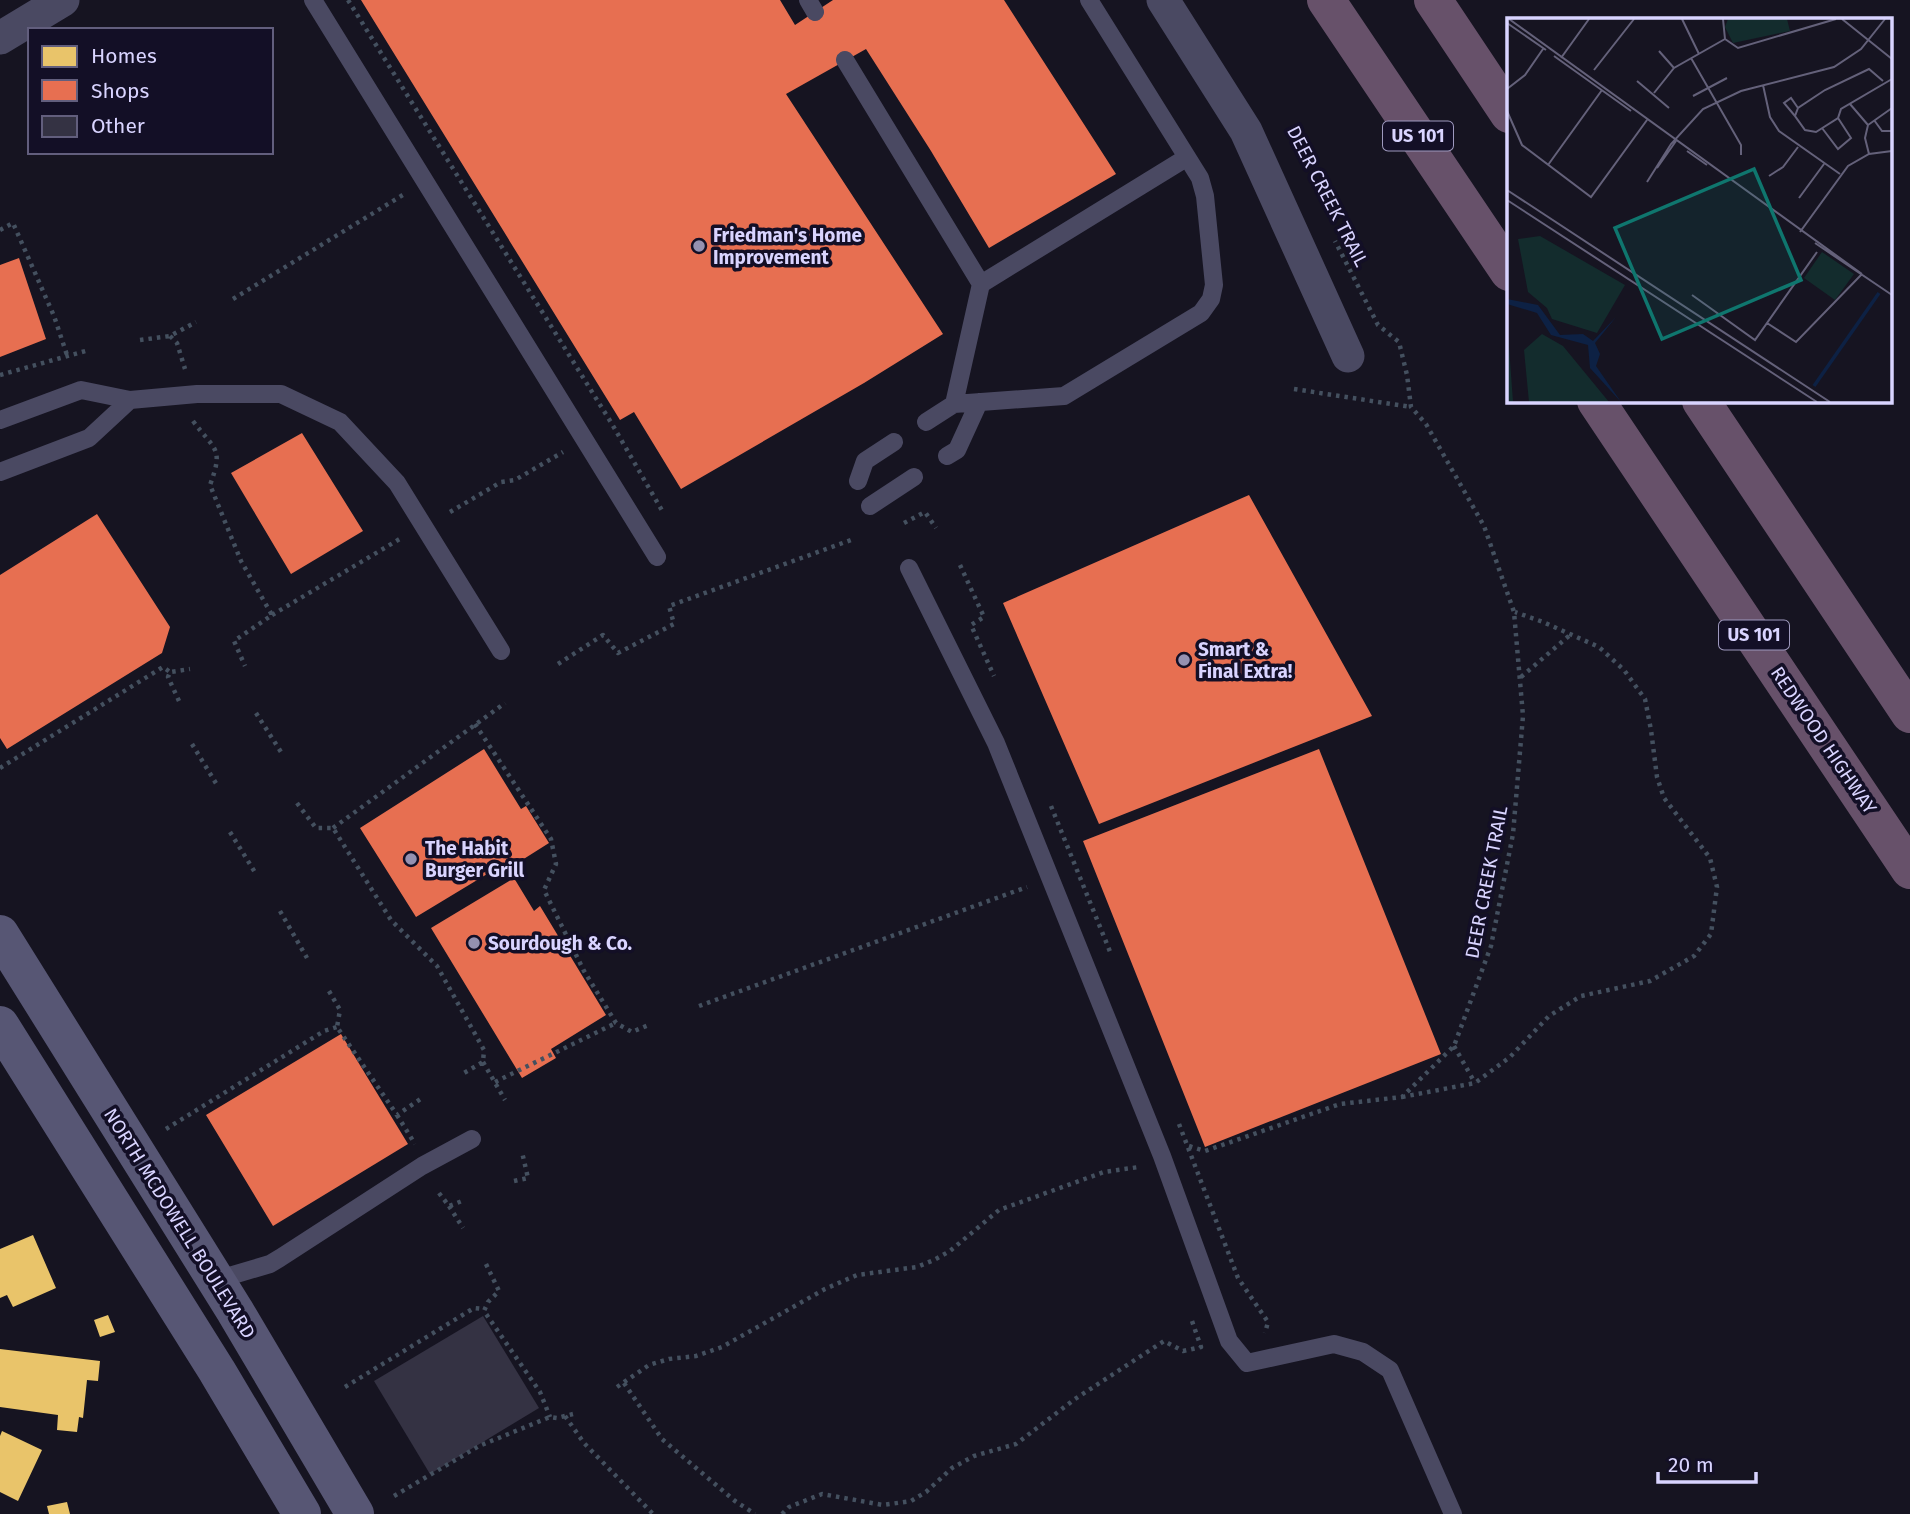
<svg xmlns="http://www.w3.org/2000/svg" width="1910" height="1514" font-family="'Fira Sans',sans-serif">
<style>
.homes{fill:#e9c46a}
.shops{fill:#e76f51}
.building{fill:#343243}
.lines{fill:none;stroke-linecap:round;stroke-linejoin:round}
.path{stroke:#44505f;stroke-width:4.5;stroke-dasharray:3.5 5;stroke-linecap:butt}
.service{stroke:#4a4962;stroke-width:18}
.minor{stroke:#4a4962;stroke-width:33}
.secondary{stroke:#575674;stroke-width:38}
.motorway{stroke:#67516a;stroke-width:38}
.poi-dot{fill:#9591b1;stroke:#130f26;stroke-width:2.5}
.labels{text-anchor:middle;stroke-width:7;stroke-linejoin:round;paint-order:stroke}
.shield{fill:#130f26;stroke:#9e99be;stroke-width:2}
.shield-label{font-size:18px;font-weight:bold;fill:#d9d4ff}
.street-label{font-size:19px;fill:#d9d4ff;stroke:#130f26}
.poi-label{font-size:19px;font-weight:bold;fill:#d9d4ff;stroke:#130f26;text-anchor:start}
.inset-river{fill:none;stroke:#0d2144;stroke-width:3.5}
.inset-road{fill:none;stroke:#64617a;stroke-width:2}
.view{fill:#0f766e;fill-opacity:0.15;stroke:#0f766e;stroke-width:3.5}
.inset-edge{fill:none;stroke:#d9d4ff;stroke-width:3.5}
</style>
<rect width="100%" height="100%" fill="#161421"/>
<path class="homes" d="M33,1235L56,1288L13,1307L7,1295L0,1298V1249Z
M108,1315L115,1332L100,1337L94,1320Z
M0,1349L100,1361L98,1381L87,1380L83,1418L79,1417L77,1432L57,1430L58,1415L0,1407Z
M2,1431L42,1450L18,1501L0,1492V1436Z
M67,1502L70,1514H49L47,1506Z"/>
<path class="shops" d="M361,0H780L795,25L833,0H1004L1116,174L989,248L931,151L866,49L786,94L943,334L864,383L681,489L634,412L620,420Z
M19,258L46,339L0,357V265Z
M302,433L363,531L291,574L231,473Z
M1249,495L1372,716L1099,824L1003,603Z
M97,514L170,627L162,653L7,749L0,738V575Z
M484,749L521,809L526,806L549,843L511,867L507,862L416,917L360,828Z
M1319,749L1441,1054L1205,1147L1083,841Z
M514,878L534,911L540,906L606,1015L551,1049L556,1058L522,1078L431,928Z
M341,1034L408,1144L273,1226L206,1115Z"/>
<path class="building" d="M483,1316L539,1408L430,1474L374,1381Z"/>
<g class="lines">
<path class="path" d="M348,0L612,424L664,514
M0,230L13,223L54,316L67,355
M233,299L406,193
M170,336L177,343L185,369
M140,340L170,336L196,322
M0,375L89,350
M1294,389L1411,407
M193,421C215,451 224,447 210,485L241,561L272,615L234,641L245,666
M450,512L501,482L515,480L563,452
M904,523L925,512L936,528
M960,565L984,617L971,625L994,676
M272,615L403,537
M558,664L603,635L618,653L674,624L669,606L851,540
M1521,677L1570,635
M179,701L168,677L170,672L190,669
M256,713L281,752
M475,724L551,839L556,864L544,890L584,971L616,1023L632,1032L651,1024
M192,744L217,785
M0,768L163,667L170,672
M297,803L316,828H333L391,920L437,966L484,1050L483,1062L464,1073
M1051,806L1111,954
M333,828L505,703
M230,832L256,874
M280,911L307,958
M329,991L340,1010L337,1027L397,1115L422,1098
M699,1006L1027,887
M1454,1046L1475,1083
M483,1062L505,1100
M495,1082L616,1023
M1402,1097L1475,1083L1510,1057L1549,1016L1581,996L1650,981L1694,956L1711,934L1717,887L1710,858L1664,798L1657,777L1651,730L1645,699L1624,670L1599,647L1543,622L1515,612
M397,1115L415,1144
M1179,1124L1238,1278L1268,1322L1265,1333
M166,1129L324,1031L337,1027
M1189,1146L1205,1151L1340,1104L1402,1097L1454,1046L1491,946L1513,834L1523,716L1514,612L1484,526L1426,424L1411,407L1407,375L1399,342L1378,325L1335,241
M514,1181L528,1178L522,1152
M439,1193L449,1206L462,1201
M449,1206L463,1228
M486,1264L499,1291L488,1302L484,1311L540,1392L550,1417
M624,1383L662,1439L735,1501L755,1514
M345,1387L474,1308L484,1309
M617,1387L649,1365L669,1359L696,1356L722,1347L825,1289L857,1275L917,1267L934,1260L950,1251L999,1210L1104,1172L1139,1167
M565,1416L584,1443L653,1514
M394,1496L479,1446L550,1417L557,1418L573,1414
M782,1514L789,1507L822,1494L883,1505L911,1501L926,1492L952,1468L974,1456L1016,1444L1075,1399L1164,1341L1183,1351L1201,1347L1192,1321"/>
<path class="service" d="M313,0L657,557
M808,0L815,12
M845,60L981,284L954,404
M981,284L1186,158
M0,420L81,390L130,400L197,394H281L340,422L397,483L501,651
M926,422L954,404L1064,396L1201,313L1211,299L1214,285L1205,196L1200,178L1089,0
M947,456L957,450L979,402
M0,472L89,438L130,400
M858,481L865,461L894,442
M870,506L914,477
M909,568L996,743L1162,1156L1229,1341L1247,1363L1334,1344L1363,1352L1390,1370L1453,1514
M216,1280L270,1264L280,1258L422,1166L472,1139"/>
<path class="minor" d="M1163,0L1246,131L1348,356
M0,38L63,0"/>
<path class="secondary" d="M0,934L235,1311L355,1514
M0,1025L217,1371L302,1514"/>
<path class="motorway" d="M1326,0L1509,272
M1433,0L1509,114
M1596,401L1910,870
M1701,401L1910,714"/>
</g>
<g class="poi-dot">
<circle cx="699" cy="246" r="7"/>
<circle cx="1184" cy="660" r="7"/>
<circle cx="411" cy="859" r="7"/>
<circle cx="474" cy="943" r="7"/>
</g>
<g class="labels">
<g class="shield">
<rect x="1383" y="121.5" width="70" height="29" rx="5"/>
<rect x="1719" y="620.5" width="70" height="29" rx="5"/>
</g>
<g class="shield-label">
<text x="1418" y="142">US 101</text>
<text x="1754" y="641">US 101</text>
</g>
<g class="street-label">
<text transform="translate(1328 196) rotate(63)" y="7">DEER CREEK TRAIL</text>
<text transform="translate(1824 740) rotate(56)" y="7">REDWOOD HIGHWAY</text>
<text transform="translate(1486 882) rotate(-79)" y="7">DEER CREEK TRAIL</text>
<text transform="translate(180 1223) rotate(58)" y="7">NORTH MCDOWELL BOULEVARD</text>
</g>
<g class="poi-label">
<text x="713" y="242">Friedman's Home<tspan x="713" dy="22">Improvement</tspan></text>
<text x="1198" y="656">Smart &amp;<tspan x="1198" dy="22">Final Extra!</tspan></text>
<text x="425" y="855">The Habit<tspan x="425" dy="22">Burger Grill</tspan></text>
<text x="488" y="950">Sourdough &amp; Co.</text>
</g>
</g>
<g transform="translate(1507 18)">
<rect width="385" height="385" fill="#161421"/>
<path d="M221,1H280L283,13L226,25L218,9ZM33,218L118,267L90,315L45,301L40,290L21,274L11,221ZM315,234L347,256L328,282L297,260ZM0,301L6,384H0ZM35,316L56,328L102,384H22L17,332Z" fill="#132c2d"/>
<path d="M0,281L31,287L53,317L76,316L86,323L109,299L88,325L93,336L89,348L114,384L83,350L81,327L44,317L30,295L0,286Z" fill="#0d2144"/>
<path class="inset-river" d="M307,368L372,275"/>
<path class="inset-road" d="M2,1L355,256M175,1L192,36M216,1L218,21L231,30L329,1M335,1L385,41M0,5L39,32M152,33L167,50M47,38L124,93M54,40L82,1M184,40L234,127V137M87,52L127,1M130,63L162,90M376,63L362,51L318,72L291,90L288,98L298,112L309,114L331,100L334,91L385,61M256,67L263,99L272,113L333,156M0,71L18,57L36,31M147,75L167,50L218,21M186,78L220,60M343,86L361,107M0,93L15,127L84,179L140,102M288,98L277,85L284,80L291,90M367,102L375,113H385M315,110L331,131L344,120L331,100M180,133L200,147M362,136L358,120L361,107L385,90M41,147L95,72M150,150L169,123M262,158L276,149L291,129M140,164L164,126L196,91L234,73L327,49L354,31L378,1M0,172L323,384M292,180L317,146M0,182L310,384M293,214L341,148L362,136L385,133M308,225L385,277M185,277L248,322L310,234M260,305L289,324L355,256"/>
<path class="view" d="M247,151L294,262L155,321L108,210Z"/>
<rect width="385" height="385" class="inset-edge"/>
</g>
<rect x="28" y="28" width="245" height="126" fill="#130f26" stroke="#625e7d" stroke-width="2"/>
<rect x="42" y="46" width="35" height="21" fill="#e9c46a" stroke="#625e7d" stroke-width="2"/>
<text x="91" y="63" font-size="21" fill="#d9d4ff">Homes</text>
<rect x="42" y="80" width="35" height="21" fill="#e76f51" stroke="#625e7d" stroke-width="2"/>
<text x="91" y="98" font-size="21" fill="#d9d4ff">Shops</text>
<rect x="42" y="116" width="35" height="21" fill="#343243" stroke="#625e7d" stroke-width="2"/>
<text x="91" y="133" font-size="21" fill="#d9d4ff">Other</text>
<path d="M1658 1472v10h98v-10" fill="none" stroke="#d9d4ff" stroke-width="3.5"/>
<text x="1668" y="1472" font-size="21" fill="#d9d4ff" stroke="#130f26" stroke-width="5" paint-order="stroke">20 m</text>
</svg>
